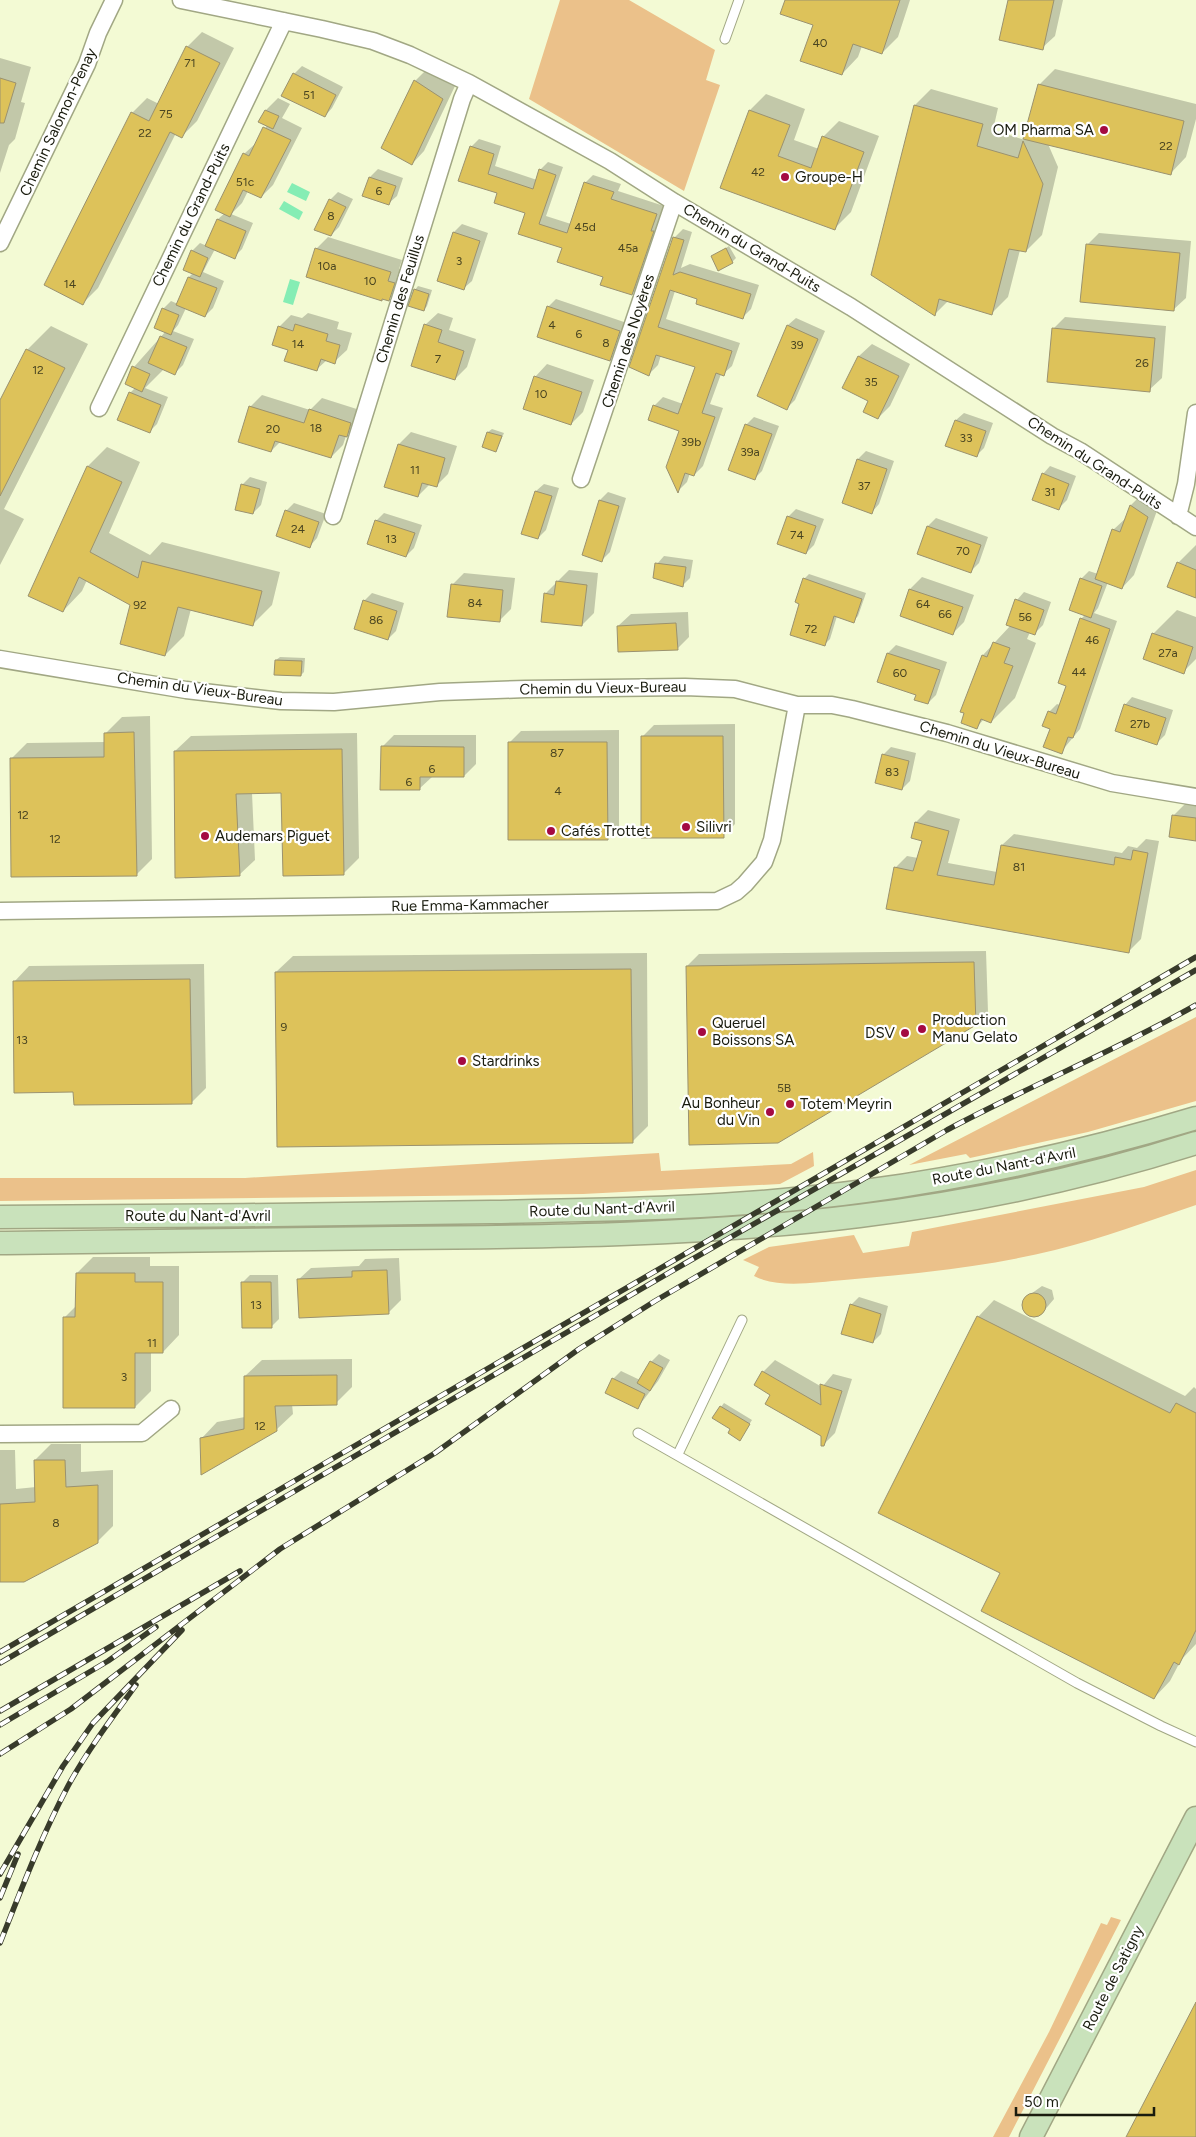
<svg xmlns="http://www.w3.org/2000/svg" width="1196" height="2137" font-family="Figtree,sans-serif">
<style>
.green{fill:#ebc18a}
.water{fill:#85edb4}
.shadow{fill:#0003}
.building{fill:#ddc25a;stroke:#9b926f}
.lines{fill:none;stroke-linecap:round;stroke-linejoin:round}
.lane-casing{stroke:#a1a784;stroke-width:11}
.street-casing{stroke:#a1a784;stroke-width:19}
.secondary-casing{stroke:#a1a784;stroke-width:25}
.lane{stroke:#fff;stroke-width:9}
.street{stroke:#fff;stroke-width:16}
.secondary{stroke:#c9e2bb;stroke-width:22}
.rail-casing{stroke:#383b2b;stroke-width:5.5}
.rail{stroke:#fff;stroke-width:4;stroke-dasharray:11;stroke-linecap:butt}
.poi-dot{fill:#a40a42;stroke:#fff;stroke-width:2}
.labels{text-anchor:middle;stroke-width:4.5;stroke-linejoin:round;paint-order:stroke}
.number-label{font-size:12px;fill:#4a4521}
.street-label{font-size:15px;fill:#191b0e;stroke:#fff}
.poi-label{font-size:15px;fill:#191b0e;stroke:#fff;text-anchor:start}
</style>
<rect width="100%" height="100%" fill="#f3fad4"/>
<path class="green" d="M560,0H629L715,50L706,80L720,85L684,191L529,99Z
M1196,1017V1101L1088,1132L970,1158L966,1154L909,1165Z
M813,1152L814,1166L780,1184L583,1194L0,1201V1178H245L659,1153L661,1171L791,1164Z
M1196,1170V1205C1149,1221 1103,1238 1055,1250C986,1267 914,1274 844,1280C816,1282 779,1289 754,1276L759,1267L743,1260L769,1247L854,1235L863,1253L909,1246L912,1232L1144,1187Z
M1111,1917L1121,1920L1009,2137H993L1049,2032L1101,1923L1107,1925Z"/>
<path class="water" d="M292,183L310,192L306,201L287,192Z
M284,201L303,212L299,220L279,209Z
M290,279L300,282L293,305L283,302Z"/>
<path class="shadow" d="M786,0H910L898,37L882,53L862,46L858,57L842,74L814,24Z
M1010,0H1063L1055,36L1042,48Z
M202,32L234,48L197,121L182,136L176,133L98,288L83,303L132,113L147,98L159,104L187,47Z
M0,58L31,67L21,102L25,103L15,139L9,145L0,173Z
M302,66L343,87L332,108L325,116L294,74Z
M427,69L455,86L424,151L412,164L415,81Z
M1055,69L1196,104V119L1186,157L1170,174L1048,144L1058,167L1042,235L1026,251L1020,250L1008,297L992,313L949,300L934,315L915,105L931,89L998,108L993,130L1025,140L1039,85Z
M766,94L805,109L794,140L819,149L823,137L839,121L879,136L851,212L835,228L722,187L750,110Z
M278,98L290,104L282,118L302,128L273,185L261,197L248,191L242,203L231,214L253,223L242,249L234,257L215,249L203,272L224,281L213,308L205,316L186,308L178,325L173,331L194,339L183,365L175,373L164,369L145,388L168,397L157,424L149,432L130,393L136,387L134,367L166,331L163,309L171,301L178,304L189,277L193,273L192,251L200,243L207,246L218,219L225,213L244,154L257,142L267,125L266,110Z
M479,139L501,146L495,166L537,180L540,170L548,162L563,167L546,216L571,224L585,183L593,175L621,184L618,191L664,206L658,223L661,224L640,286L632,294L604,277L563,247L526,212L499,193L471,147Z
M378,169L403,178L397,196L389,203L364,195L370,177Z
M338,192L353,199L339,227L331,235L330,200Z
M462,224L488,233L472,281L464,288L438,280L454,232Z
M683,229L692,232L681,268L690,264L759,285L751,309L743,317L699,298L675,291L666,319L740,343L732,366L723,374H721L710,404L723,408L703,466L694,475L690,473L687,482L679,490L681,430L654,406L663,397L683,404L697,366L661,355L658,365L649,374L674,238Z
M1099,233L1191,241L1186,298L1173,310L1087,245Z
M328,237L402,260L399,269L406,271L401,287L389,299L316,249Z
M729,246L736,258L732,262L713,256Z
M418,286L432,290L427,306L424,310L415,290Z
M556,299L627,323L618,352L610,360L548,307Z
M308,313L339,322L337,329L352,333L347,350L334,362L327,360L317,369L289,349L279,327L291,315L302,318Z
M438,313L453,318L449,330L476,339L467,367L455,379L425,325Z
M1065,317L1166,326L1162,378L1149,390L1053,329Z
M796,318L825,331L795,400L787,408L788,325Z
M51,326L88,344L4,509L24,519L0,565V403L27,350Z
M872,344L910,364L890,406L878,418L870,401L844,388L859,356Z
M547,364L594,380L583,412L571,424L535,377Z
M262,395L310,410L322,398L363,411L359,424L346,436L343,445L331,457L281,441L271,451L250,407Z
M964,413L993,423L984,448L976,456L956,420Z
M754,417L779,426L762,471L754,479L746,425Z
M492,429L504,433L496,451L488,432Z
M411,432L457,446L448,474L436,486L430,484L418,496L399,444Z
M107,447L140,462L109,533L150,555L162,542L280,572L272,605L253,624L191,609L184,636L165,655L132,605L87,580L82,591L63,611L88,466Z
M866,451L894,461L879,504L872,512L843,503L858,459Z
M1050,466L1076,476L1067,500L1059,508L1043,474Z
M250,477L267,482L261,505L253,513L242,485Z
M544,484L559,488L546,530L538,538L536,491Z
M608,492L626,498L610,552L602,560L583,554L600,500Z
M1143,493L1159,505L1134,575L1122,588L1108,582L1098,608L1094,613L1117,621L1080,729L1061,752L1051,728L1049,712L1057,704L1060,705L1068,685L1081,619L1086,614L1081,579L1089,571L1098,574L1113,530L1126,518L1131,505Z
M294,503L326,514L317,538L310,546L286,511Z
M796,509L824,519L814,545L806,553L788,517Z
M384,513L422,525L414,548L406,556L376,521Z
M936,518L988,537L979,563L971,571L919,554L928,526Z
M1196,545V597L1178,563Z
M664,556L693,560L690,578L682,586L657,564Z
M569,570L598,573L594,613L582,625L545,594Z
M464,573L515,578L511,609L499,621L452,585Z
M809,574L866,593L858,616L853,621L837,616L830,639L825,644L801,603L804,579Z
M922,577L974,595L964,622L952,634L902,615L910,589Z
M1024,592L1051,602L1043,625L1035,633L1030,632L1027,639L1036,643L1015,698L991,722L984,719L977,727L983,655L1011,625L1017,600Z
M372,593L404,603L396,631L388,639L364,601Z
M1177,610L1196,617V659L1183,672L1153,634Z
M688,612L689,637L677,649L618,626L631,614Z
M896,645L947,662L936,695L928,703L918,694L879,681L888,653Z
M280,657L305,658L304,672L301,675L276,660Z
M1132,697L1173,710L1165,735L1157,743L1125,705Z
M150,716L152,859L136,875L11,759L27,743L105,742L106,733L122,717Z
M735,724V824L723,836L642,737L654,725Z
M619,730V827L607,839L509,743L521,731Z
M357,733L359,858L343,874L282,792L252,793L255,860L239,875L175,751L191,736Z
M394,735H476V764L464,776L432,777L419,789L382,747Z
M891,747L916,753L910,781L902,789L883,755Z
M1196,793V840L1174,815Z
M928,810L960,819L948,863L997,872L1002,845L1014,834L1122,853L1128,846L1137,848L1146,839L1159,841L1141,939L1129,951L895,868L907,856L918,858L923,840L912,837L916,822Z
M986,951L988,1012L975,1024L687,966L699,954Z
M647,953L648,1126L632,1142L276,972L293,956Z
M204,964L206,1088L191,1103L74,1090L14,982L29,966Z
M93,1257H150V1266H179V1335L163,1352H151V1391L135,1407L64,1318L77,1305V1273Z
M399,1258L401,1300L389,1312L298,1280L311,1268L359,1266L365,1259Z
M250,1275H278L279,1319L271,1327L242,1283Z
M1042,1286L1052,1290L1054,1299L1043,1312L1038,1316H1029L1023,1305L1028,1296Z
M859,1297L888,1306L881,1334L873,1342L851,1305Z
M994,1300L1185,1396L1194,1387L1196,1389V1644L1181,1660L1170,1681L1154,1698L1002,1573L880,1512L978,1317Z
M659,1354L670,1360L658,1381L638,1407L613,1379L621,1371L640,1380L651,1362Z
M352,1359V1387L336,1403L292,1404L293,1414L276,1430L201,1439L217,1422L245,1417V1376L262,1360Z
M775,1360L822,1387L833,1374L852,1379L835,1433L823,1445L822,1435L772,1394L756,1385L763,1372Z
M724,1403L752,1420L740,1439L721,1407Z
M51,1444H81V1472L113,1470V1526L97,1542L0,1581V1450H15L16,1489L36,1487L35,1460Z"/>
<path class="building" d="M785,0H900L882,54L853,44L842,75L800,61L813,25L780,14Z
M1008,0H1054L1043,50L999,40Z
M186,46L220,63L182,138L170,132L83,305L44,285L131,112L149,121Z
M293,73L336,95L325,117L281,96Z
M0,78L16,83L4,123H0Z
M414,80L443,99L412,165L381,148Z
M1038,84L1184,121L1171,175L1023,139Z
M914,105L983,124L977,146L1018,158L1023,141L1043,184L1026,252L1009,249L992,315L939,299L935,316L871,275Z
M265,110L279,116L273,129L258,122Z
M749,110L790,125L778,156L811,168L822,136L864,152L835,230L720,188Z
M263,127L291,140L261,198L243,190L230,217L215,210L243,153L249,156Z
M470,146L494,154L488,174L533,189L539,169L556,175L539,224L567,233L584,182L614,192L611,199L657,214L651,231H654L632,295L600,285L603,277L557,262L562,248L518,234L525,213L494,203L497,193L458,181Z
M369,177L396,186L389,205L362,196Z
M329,199L346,207L331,236L314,230Z
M217,219L246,231L235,259L205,246Z
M453,232L480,241L464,290L437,281Z
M673,237L684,240L673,275L680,272L751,294L743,319L696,304L697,299L670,290L658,327L732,351L724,376L716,373L702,413L715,417L694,476L685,473L678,493L666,467L679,431L648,420L653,405L678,414L695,367L656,355L649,376L629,367Z
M1086,244L1180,253L1174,311L1080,302Z
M315,248L391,272L388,281L395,283L389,301L382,299V301L306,277Z
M726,248L733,263L718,271L711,256Z
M191,250L208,258L200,277L183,270Z
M188,277L217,288L205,317L176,305Z
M414,289L429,294L424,311L408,306Z
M547,306L620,331L610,361L537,337Z
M162,308L179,315L171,335L154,328Z
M295,324L328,334L326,341L340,345L335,364L321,359L317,371L284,361L288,350L272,345L278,326L293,331Z
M424,324L442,330L438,342L464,351L455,380L411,366Z
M787,325L818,339L787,410L757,396Z
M1052,328L1155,338L1150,392L1047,382Z
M160,336L187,347L175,375L148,363Z
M26,349L65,368L0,496V400Z
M858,356L899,376L878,419L863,412L868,401L842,388Z
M132,366L150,374L142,392L125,384Z
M534,376L582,392L571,425L523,409Z
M129,392L161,405L150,433L117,420Z
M249,406L304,423L309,409L351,423L347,437L339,435L331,458L275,441L271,452L238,442Z
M955,420L986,431L977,457L945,446Z
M745,424L772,434L755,480L728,470Z
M487,432L502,436L496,452L482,447Z
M398,444L445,458L437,487L422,483L418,497L384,487Z
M857,459L887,469L872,514L842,503Z
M87,466L122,482L90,552L138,578L142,561L262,591L253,626L178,607L165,656L120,644L130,605L79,577L63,612L28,596Z
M1042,473L1069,484L1059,510L1032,500Z
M241,484L260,489L253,514L235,510Z
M535,491L552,496L538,539L521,534Z
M599,500L619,506L602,562L582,555Z
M1130,505L1148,517L1122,589L1095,579L1112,529L1120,532Z
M285,510L319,522L310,548L276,536Z
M787,516L816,526L806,554L777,544Z
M375,520L415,533L406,557L367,544Z
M927,526L981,545L971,573L917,554Z
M1177,562L1196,570V598L1167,587Z
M655,563L686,567L683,587L653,578Z
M803,578L862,599L854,623L834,616L825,646L790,635L799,604L795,602Z
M1080,578L1102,586L1091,618L1069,610Z
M556,581L587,585L582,626L541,622L544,593L554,595Z
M451,584L503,590L500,622L447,617Z
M909,589L963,607L953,635L900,616Z
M1015,599L1044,610L1035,635L1006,625Z
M363,600L397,611L388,640L354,629Z
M1080,618L1110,629L1073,738L1068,737L1062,754L1043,747L1050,729L1042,726L1048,711L1056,714L1066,686L1058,683Z
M676,623L678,650L618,652L617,626Z
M1152,633L1193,647L1184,674L1143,659Z
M993,642L1010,648L1004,663L1013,666L991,723L981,719L977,729L961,723L964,713L960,712L982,655L987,657Z
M887,653L940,670L928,704L914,700L916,695L877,682Z
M275,660L302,661L301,676L274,675Z
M1124,704L1166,718L1157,745L1115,731Z
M134,732L137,876L11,877L10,758L104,757V733Z
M641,736H723L724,838H641Z
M508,742H607L608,840H508Z
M381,746L464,747V777H420V790H380Z
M342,749L344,875L283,876L281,793L236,794L240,876L175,878L174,751Z
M882,754L909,761L902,790L875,783Z
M1172,815L1196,818V841L1169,837Z
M915,822L949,831L937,875L994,885L1001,845L1114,865L1115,857L1131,860L1133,850L1148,853L1129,953L886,909L894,867L913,871L922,841L911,838Z
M974,962L976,1025L778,1143L689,1145L686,966Z
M631,969L633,1143L277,1147L275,972Z
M190,979L192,1104L74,1105L73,1092L14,1093L13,981Z
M387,1270L389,1314L299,1318L297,1279L352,1277V1271Z
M76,1273H135V1282H163V1353H135V1408H63V1317H75Z
M241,1282H271L272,1328H242Z
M1022 1305a12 12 0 1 1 24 0a12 12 0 1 1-24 0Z
M850,1304L881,1314L873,1343L841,1334Z
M977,1316L1170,1413L1176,1403L1196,1413V1630L1179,1665L1174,1662L1154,1699L981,1611L1000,1573L878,1513Z
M650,1361L663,1368L650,1391L637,1383Z
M762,1371L821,1405L820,1384L842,1391L824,1446H821V1436L765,1404L770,1395L754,1385Z
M337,1375V1405L275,1406L277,1431L201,1475L200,1438L244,1429V1376Z
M612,1378L645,1394L638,1409L605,1393Z
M720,1406L750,1424L740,1441L728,1433L730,1429L712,1418Z
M34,1460H65L66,1487L98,1485V1543L24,1582H0V1504L35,1502Z
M1196,2002V2137H1126Z"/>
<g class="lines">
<g class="lane-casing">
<path id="lane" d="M725,39L739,0
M638,1433L1077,1683L1161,1726L1196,1742
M678,1454L742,1320"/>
</g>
<g class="street-casing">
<path id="street" d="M181,0L322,29L373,41L410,55L469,83L610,161L674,202L851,307L1052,436L1080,451L1196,527
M0,243L87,64L98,33L114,0
M99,408L284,21
M581,479L674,202
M333,516L462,99L469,83
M1178,516L1186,484L1196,413
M0,659L186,690L281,701L334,702L440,692L526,689L685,687L735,689L797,705H832L852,709L947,733L1112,783L1196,797
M0,911L717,901L736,892L745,884L764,862L772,840L797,705
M0,1434L142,1433L171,1409"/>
</g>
<g class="secondary-casing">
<path id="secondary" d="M0,1217C164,1216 327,1215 491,1212C615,1210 741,1208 865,1191C977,1176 1087,1151 1196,1118
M0,1243C131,1241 262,1240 394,1238C549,1237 705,1235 859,1216C973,1202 1086,1178 1196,1143
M1031,2137L1196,1818"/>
</g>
<use href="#lane" class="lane"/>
<use href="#street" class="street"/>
<use href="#secondary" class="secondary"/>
<g class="rail-casing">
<path id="rail" d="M0,1652L1196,957
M0,1663L684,1264L1196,970
M0,1711L240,1571
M0,1725L108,1661L156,1627
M0,1754L71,1709L280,1549L435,1453L579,1349L655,1301L947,1130C1029,1086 1115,1051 1196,1005
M0,1874L63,1766L93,1723L182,1630
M0,1898L18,1854
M0,1943C21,1890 41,1837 68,1786C87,1751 112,1718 136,1685"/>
</g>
<use href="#rail" class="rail"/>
</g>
<g class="poi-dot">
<circle cx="1104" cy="130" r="5"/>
<circle cx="785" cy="177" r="5"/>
<circle cx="686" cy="827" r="5"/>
<circle cx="551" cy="831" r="5"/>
<circle cx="205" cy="836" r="5"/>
<circle cx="922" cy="1029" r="5"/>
<circle cx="702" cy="1032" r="5"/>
<circle cx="905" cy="1033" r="5"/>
<circle cx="462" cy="1061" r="5"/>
<circle cx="790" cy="1104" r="5"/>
<circle cx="770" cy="1112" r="5"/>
</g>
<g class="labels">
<g class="number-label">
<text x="820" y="47">40</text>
<text x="190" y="67">71</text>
<text x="309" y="99">51</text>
<text x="166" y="118">75</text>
<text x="145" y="137">22</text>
<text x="1166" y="150">22</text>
<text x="758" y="176">42</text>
<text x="245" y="186">51c</text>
<text x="379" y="195">6</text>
<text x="331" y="220">8</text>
<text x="585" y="231">45d</text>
<text x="628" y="252">45a</text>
<text x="459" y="265">3</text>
<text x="327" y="270">10a</text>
<text x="370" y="285">10</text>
<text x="70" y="288">14</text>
<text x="552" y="329">4</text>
<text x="579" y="338">6</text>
<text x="606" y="347">8</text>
<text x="298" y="348">14</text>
<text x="797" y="349">39</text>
<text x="438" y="363">7</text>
<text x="1142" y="367">26</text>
<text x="38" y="374">12</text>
<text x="871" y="386">35</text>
<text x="541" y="398">10</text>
<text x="316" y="432">18</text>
<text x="273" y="433">20</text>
<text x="966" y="442">33</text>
<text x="691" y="446">39b</text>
<text x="750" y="456">39a</text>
<text x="415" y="474">11</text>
<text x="864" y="490">37</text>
<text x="1050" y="496">31</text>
<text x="298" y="533">24</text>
<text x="797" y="539">74</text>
<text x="391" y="543">13</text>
<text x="963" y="555">70</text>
<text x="475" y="607">84</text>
<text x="923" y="608">64</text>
<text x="140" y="609">92</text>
<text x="945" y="618">66</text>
<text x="1025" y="621">56</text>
<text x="376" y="624">86</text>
<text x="811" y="633">72</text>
<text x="1092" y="644">46</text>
<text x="1168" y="657">27a</text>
<text x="1079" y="676">44</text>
<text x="900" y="677">60</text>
<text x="1140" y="728">27b</text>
<text x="557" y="757">87</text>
<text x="432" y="773">6</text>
<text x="892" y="776">83</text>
<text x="409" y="786">6</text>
<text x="558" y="795">4</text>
<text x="23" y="819">12</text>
<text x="55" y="843">12</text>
<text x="1019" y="871">81</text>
<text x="284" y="1031">9</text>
<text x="22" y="1044">13</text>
<text x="784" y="1092">5B</text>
<text x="256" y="1309">13</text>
<text x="152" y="1347">11</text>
<text x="124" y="1381">3</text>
<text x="260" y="1430">12</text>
<text x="56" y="1527">8</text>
</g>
<g class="street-label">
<text transform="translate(58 122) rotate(-65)" y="5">Chemin Salomon-Penay</text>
<text transform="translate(191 215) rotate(-64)" y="5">Chemin du Grand-Puits</text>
<text transform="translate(752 248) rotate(31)" y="5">Chemin du Grand-Puits</text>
<text transform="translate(400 299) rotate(-73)" y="5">Chemin des Feuillus</text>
<text transform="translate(628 341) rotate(-72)" y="5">Chemin des Noyères</text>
<text transform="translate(1095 463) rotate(33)" y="5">Chemin du Grand-Puits</text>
<text transform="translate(603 688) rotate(-1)" y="5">Chemin du Vieux-Bureau</text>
<text transform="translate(200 689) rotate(8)" y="5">Chemin du Vieux-Bureau</text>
<text transform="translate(1000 750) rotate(17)" y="5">Chemin du Vieux-Bureau</text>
<text transform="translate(470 905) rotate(-1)" y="5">Rue Emma-Kammacher</text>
<text transform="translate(1004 1166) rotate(-11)" y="5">Route du Nant-d'Avril</text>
<text transform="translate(602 1209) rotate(-2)" y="5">Route du Nant-d'Avril</text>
<text x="198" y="1221">Route du Nant-d'Avril</text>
<text transform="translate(1113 1978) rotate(-63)" y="5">Route de Satigny</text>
</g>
<g class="poi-label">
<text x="1094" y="135" text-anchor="end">OM Pharma SA</text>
<text x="795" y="182">Groupe-H</text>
<text x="696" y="832">Silivri</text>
<text x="561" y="836">Cafés Trottet</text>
<text x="215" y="841">Audemars Piguet</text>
<text x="932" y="1025">Production<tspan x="932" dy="17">Manu Gelato</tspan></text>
<text x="712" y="1028">Queruel<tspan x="712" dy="17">Boissons SA</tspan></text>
<text x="895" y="1038" text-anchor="end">DSV</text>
<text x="472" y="1066">Stardrinks</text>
<text x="760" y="1108" text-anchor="end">Au Bonheur<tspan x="760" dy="17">du Vin</tspan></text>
<text x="800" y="1109">Totem Meyrin</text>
</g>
</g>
<path d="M1016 2107v8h138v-8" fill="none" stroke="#191b0e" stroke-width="2.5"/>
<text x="1024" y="2107" font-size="15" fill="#191b0e" stroke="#ffffff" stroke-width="4" paint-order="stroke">50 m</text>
</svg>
